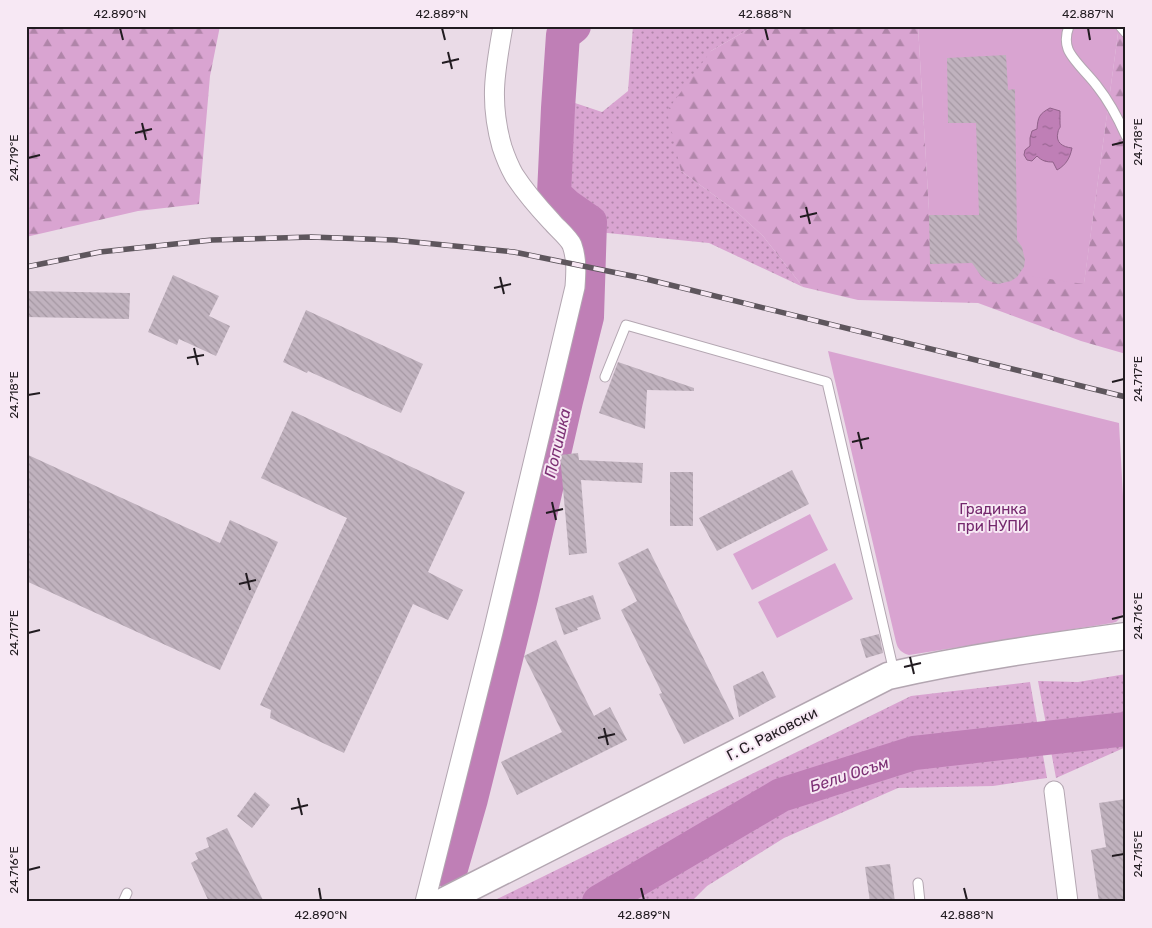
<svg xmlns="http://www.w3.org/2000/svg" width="1152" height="928" font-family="Rubik,sans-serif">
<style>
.grass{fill:url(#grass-dots)}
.forest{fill:url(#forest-firs)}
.park{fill:#d9a4d1}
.water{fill:url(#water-ripples);stroke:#906189}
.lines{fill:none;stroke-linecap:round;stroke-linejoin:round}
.river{stroke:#bf7fb6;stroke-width:34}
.building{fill:url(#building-back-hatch)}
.lane-casing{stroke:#b3a6b1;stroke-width:11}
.street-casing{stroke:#b3a6b1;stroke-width:21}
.secondary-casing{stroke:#b3a6b1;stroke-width:29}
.lane{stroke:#fff;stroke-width:9}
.street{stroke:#fff;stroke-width:19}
.secondary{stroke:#fff;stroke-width:26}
.rail-casing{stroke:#5e565d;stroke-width:5.5}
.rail{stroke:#f7e8f4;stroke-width:4;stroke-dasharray:11;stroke-linecap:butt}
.ticks{fill:none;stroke:#211b20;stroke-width:2}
.labels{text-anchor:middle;stroke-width:4;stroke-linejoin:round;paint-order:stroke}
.park-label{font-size:15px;fill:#74286d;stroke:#f7e8f4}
.street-label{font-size:15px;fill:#211b20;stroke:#f7e8f4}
.water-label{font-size:16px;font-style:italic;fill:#7c3074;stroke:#f7e8f4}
.neatline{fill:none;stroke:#211b20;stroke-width:2}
.ticks-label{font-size:12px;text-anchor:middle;fill:#211b20}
</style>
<defs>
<pattern id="grass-dots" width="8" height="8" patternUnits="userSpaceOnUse" patternTransform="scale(1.25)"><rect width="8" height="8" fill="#d9a4d1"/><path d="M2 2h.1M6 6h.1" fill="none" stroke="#b085a9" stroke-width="1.8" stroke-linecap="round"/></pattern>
<pattern id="forest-firs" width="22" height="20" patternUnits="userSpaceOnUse" patternTransform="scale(1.25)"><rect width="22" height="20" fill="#d9a4d1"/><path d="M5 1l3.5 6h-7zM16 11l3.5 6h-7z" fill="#b085a9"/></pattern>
<pattern id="water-ripples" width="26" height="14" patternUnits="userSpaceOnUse" patternTransform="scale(1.25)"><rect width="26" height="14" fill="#bf7fb6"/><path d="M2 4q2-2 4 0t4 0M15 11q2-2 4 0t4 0" fill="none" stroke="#9b6794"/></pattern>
<pattern id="building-back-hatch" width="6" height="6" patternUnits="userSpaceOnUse" patternTransform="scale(1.25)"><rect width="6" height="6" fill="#c0b2be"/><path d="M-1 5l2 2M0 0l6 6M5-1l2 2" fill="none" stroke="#a598a3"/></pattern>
</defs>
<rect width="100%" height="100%" fill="#eadbe7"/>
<path class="grass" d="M633,26H754L711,51L681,171L737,212L763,236L803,287L709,243L577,230L572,209L559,177L566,100L602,112L628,91Z
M1126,674V747L1056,778L1038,681L1078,682Z
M1030,682L1047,778L993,786L898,788L784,838L707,886L691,902H491L911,696Z"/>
<path class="forest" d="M26,26H220L210,76L199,204L138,211L26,237Z
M754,26H918L932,261L1084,283L1119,26H1126V354L1081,341L978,303L858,300L803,287L763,236L737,212L681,171L667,111L711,51Z
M573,299L595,307L561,448L481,803L456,872C452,877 445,878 442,871Z"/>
<path class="park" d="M918,26H1119L1084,284L932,262Z
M828,351L1119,423L1126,551V603L1122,616L1116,622L1112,623L909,655C902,653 898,650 896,642Z
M810,514L828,550L752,590L733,554Z
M835,563L853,599L777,638L758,602Z"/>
<path class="water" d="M1050,108L1060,111C1060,116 1060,119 1060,124C1061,129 1059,127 1058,132C1055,143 1063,147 1072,148C1070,158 1066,165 1057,170L1053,162C1046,162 1042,161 1037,156L1032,161L1027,160L1024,155L1025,150L1030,146V138L1032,131L1037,129C1038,117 1039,114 1050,108Z"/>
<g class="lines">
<path class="river" d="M450,872L471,799L521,598L566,401L587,317L590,222L567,206L554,194L558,108L563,35L574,26
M599,902L781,795L914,753L1126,729"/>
</g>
<path class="building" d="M1006,55L1008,90L1015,89L1017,240L1022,247L1025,260L1024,267L1017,277L1011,281L998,284L986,280L981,276L972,263L930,264L929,215H979L976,123H948L947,58Z
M173,275L219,296L209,316L230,326L216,356L179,339L177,345L148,332Z
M26,291L130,293L129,319L26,317Z
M306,310L423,364L401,413L308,371L307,373L283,362Z
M618,362L694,388V391L647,390L645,429L599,413Z
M292,411L465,492L428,572L463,590L448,620L413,604L344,753L270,718L271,710L260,705L347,518L261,478Z
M578,453L579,460L643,463L642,483L581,480L587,553L569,555L560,455Z
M26,454L220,543L230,520L278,542L220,670L26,581Z
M792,470L809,504L717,551L699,518Z
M670,472H693V526H670Z
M648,548L734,719L684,744L659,694L662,693L621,610L637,601L618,563Z
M593,595L601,619L577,628L578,630L564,635L555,608Z
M879,634L883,653L866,658L860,639Z
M556,640L594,716L610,707L627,740L517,795L501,762L562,732L524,656Z
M763,671L776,697L739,717L733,686Z
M255,792L270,805L252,828L237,816Z
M1126,799V902H1099L1091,850L1106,847L1099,803Z
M227,828L264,902H209L191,863L198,859L195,853L209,847L206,838Z
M890,864L895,902H870L865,867Z"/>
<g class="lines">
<g class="lane-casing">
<path id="lane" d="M1069,26C1066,34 1065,41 1068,49C1072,60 1089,75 1097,86C1109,101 1118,118 1126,136
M1120,26L1126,33
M605,377L626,325L827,382L894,672
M918,883L920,902
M123,902L127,893"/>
</g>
<g class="street-casing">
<path id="street" d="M1054,791L1068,902
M425,902L493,632L575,287C576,273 577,259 572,245C569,238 557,228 552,222C538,207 525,192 514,175C509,166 505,156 502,147C489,102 495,71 503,26"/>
</g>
<g class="secondary-casing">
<path id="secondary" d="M442,902L888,676C967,658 1046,647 1126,636"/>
</g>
<use href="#lane" class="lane"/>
<use href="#street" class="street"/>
<use href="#secondary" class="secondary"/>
<g class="rail-casing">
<path id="rail" d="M26,267L100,252L212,240L311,237L394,240L514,252L642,278L1126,397"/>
</g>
<use href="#rail" class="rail"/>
</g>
<path class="ticks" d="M120,28L123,40M442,28L445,40M765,28L768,40M1088,28L1090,40M448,52L452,69M442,63L459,59M142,123L146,140M135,133L152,129M1112,145L1124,142M28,158L40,155M806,207L810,224M800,217L817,213M500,277L504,294M494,288L511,284M194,348L198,365M187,358L204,355M1112,382L1124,379M28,395L40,393M858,432L862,449M852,442L869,438M552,502L556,520M546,513L563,509M246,573L250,590M239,584L256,580M1112,619L1124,616M28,633L40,630M910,657L914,674M904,667L921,663M604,728L608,745M598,738L615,734M298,798L302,815M291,809L308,805M1112,856L1124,854M28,870L40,867M319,888L321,900M641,888L644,900M964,888L967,900"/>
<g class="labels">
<g class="park-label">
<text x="993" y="514">Градинка<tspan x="993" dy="17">при НУПИ</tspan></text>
</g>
<g class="street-label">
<text transform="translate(772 734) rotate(-27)" y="5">Г. С. Раковски</text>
</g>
<g class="water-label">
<text transform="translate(557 443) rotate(-77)" y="6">Попишка</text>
<text transform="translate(849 774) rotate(-18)" y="6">Бели Осъм</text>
</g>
</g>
<rect width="1152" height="928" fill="none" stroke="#f7e8f4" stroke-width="55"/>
<rect x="28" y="28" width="1096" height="872" class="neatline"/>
<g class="ticks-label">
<text x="120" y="18">42.890°N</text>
<text x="442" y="18">42.889°N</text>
<text x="765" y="18">42.888°N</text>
<text x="1088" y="18">42.887°N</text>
<text transform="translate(1138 142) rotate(-90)" y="4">24.718°E</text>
<text transform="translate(14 158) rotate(-90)" y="4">24.719°E</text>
<text transform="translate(1138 379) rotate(-90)" y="4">24.717°E</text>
<text transform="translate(14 395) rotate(-90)" y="4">24.718°E</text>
<text transform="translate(1138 616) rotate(-90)" y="4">24.716°E</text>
<text transform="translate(14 633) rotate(-90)" y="4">24.717°E</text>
<text transform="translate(1138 854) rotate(-90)" y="4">24.715°E</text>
<text transform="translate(14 870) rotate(-90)" y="4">24.716°E</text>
<text x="321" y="919">42.890°N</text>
<text x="644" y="919">42.889°N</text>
<text x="967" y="919">42.888°N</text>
</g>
</svg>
